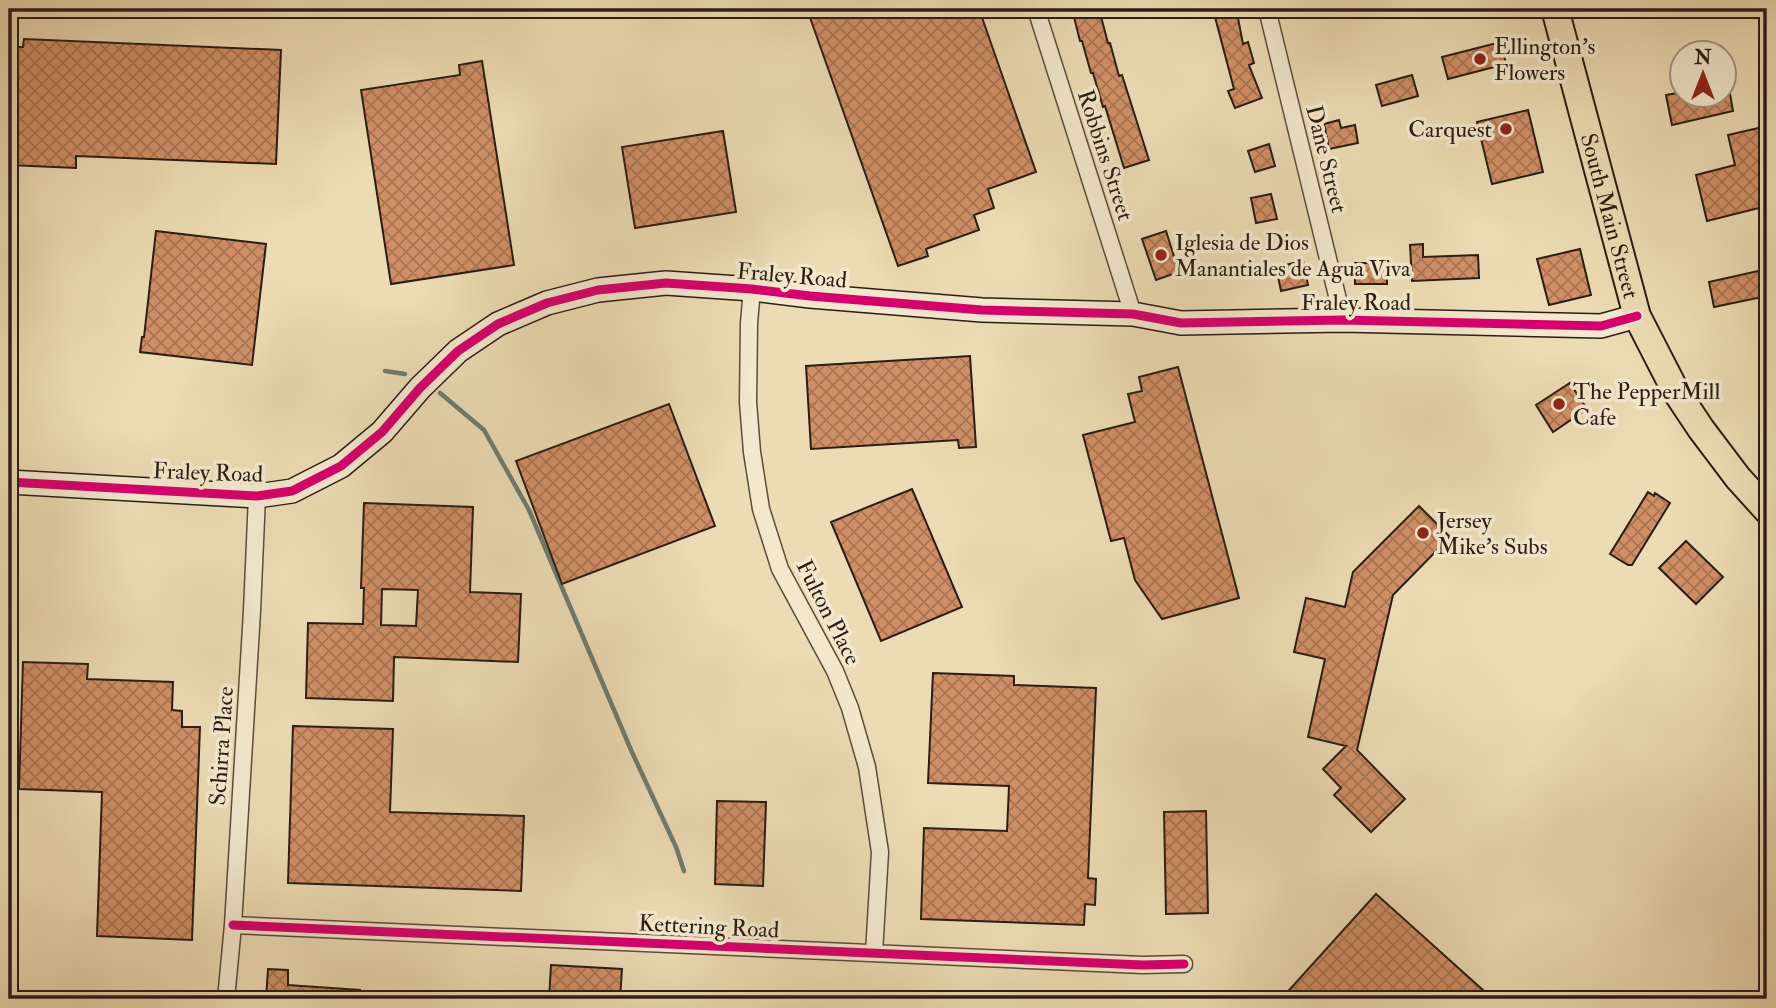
<svg xmlns="http://www.w3.org/2000/svg" width="1776" height="1008" font-family="'IM FELL Double Pica',serif">
<style>
.lines{fill:none;stroke-linecap:round;stroke-linejoin:round}
.stream{stroke:#6d7c6e;stroke-width:4.5}
.building{fill:url(#building-cross-hatch);stroke:#2b1d12;stroke-width:2;fill-rule:evenodd}
.street-casing{stroke:#5b4c3a;stroke-width:19}
.secondary-casing{stroke:#2b1d12;stroke-width:26}
.primary-casing{stroke:#2b1d12;stroke-width:30}
.street{stroke:#f3e8ce;stroke-width:16}
.secondary{stroke:#f3e8ce;stroke-width:23}
.primary{stroke:#ecdbb4;stroke-width:26}
.cycleway-casing{stroke:#f3e8ce;stroke-width:13}
.cycleway{stroke:#d6006c;stroke-width:9}
.poi-dot{fill:#8f2418;stroke:#f3e8ce;stroke-width:2.5}
.labels{text-anchor:middle;stroke-width:7;stroke-linejoin:round;paint-order:stroke}
.poi-label{font-size:23px;fill:#2b1d12;stroke:#f3e8ce;text-anchor:start}
.street-label{font-size:23px;fill:#2b1d12;stroke:#f3e8ce}
</style>
<defs>
<pattern id="building-cross-hatch" width="8" height="8" patternUnits="userSpaceOnUse" patternTransform="scale(1.75)"><rect width="8" height="8" fill="#d08f67"/><path d="M0 0l8 8M0 8l8-8" fill="none" stroke="#a97453"/></pattern>
</defs>
<rect width="100%" height="100%" fill="#ecdbb4"/>
<filter id="stains"><feTurbulence type="fractalNoise" baseFrequency=".00286" numOctaves="4"/><feColorMatrix values="0 0 0 0 .2 0 0 0 0 .09 0 0 0 0 .02 0 0 0 .5 -.17"/></filter>
<radialGradient id="worn" r=".72"><stop offset=".6" stop-color="#630" stop-opacity="0"/><stop offset="1" stop-color="#630" stop-opacity=".3"/></radialGradient>
<g class="lines">
<path class="stream" d="M385,371L405,374
M440,393L484,430L529,510L631,750L676,847L684,871"/>
</g>
<path class="building" d="M807,9H979L1036,172L988,189L994,208L974,215L979,230L926,249L928,256L898,266Z
M1072,9H1099L1108,43H1110L1119,76L1122,75L1149,160L1124,168L1105,106L1103,107L1093,73H1091L1082,41H1080Z
M1237,13L1243,44L1248,42L1254,63L1249,65L1262,98L1235,108L1228,91L1234,89L1215,17Z
M24,39L281,50L276,164L76,156V168L9,165V47H23Z
M1501,42L1506,64L1448,79L1442,57Z
M482,61L514,265L391,284L361,90L460,75L459,65Z
M1412,75L1418,96L1382,106L1376,85Z
M1682,92V94H1730L1733,111L1672,125L1666,95Z
M1528,110L1543,172L1492,184L1477,122Z
M1339,120L1341,128L1355,125L1358,143L1329,149L1324,124Z
M1767,126V206L1707,221L1696,175L1735,165L1728,135Z
M723,131L736,212L635,228L622,147Z
M1269,144L1275,166L1255,172L1248,151Z
M1271,194L1277,219L1256,223L1251,198Z
M156,231L266,244L252,365L140,352L142,337H144Z
M1166,231L1179,272L1156,280L1142,239Z
M1423,244V257L1478,255L1479,278L1412,281L1410,245Z
M1580,249L1591,295L1549,305L1537,259Z
M1303,261L1308,285L1281,291L1276,267Z
M1355,263H1387V284H1355Z
M1767,269V296L1714,307L1709,282Z
M970,356L976,447L959,448L958,440L811,449L806,366Z
M1178,367L1239,598L1162,619L1135,580L1124,538L1111,541L1083,435L1135,422L1128,394L1142,391L1139,377Z
M1570,383L1587,409L1553,432L1536,405Z
M669,404L715,526L562,584L516,461Z
M912,489L962,607L881,641L831,522Z
M1648,492L1654,496L1655,493L1670,503L1632,565H1628L1610,554Z
M364,503L473,507L470,592L521,594L518,662L394,657L393,701L306,698L308,623L363,624L364,588H361ZM382,589L418,590L416,626L381,625Z
M1419,506L1450,537L1393,595L1357,750L1405,799L1371,832L1334,795L1341,788L1323,769L1346,746L1308,737L1325,659L1294,652L1306,598L1345,607L1353,572Z
M1686,541L1723,577L1696,604L1659,568Z
M23,662L88,664L87,679L173,682L172,710L182,711V727H200L192,940L97,936L102,792L19,789Z
M933,673L1014,676V685L1096,688L1088,878L1096,879L1095,905L1085,904L1084,925L921,919L924,828L1007,831L1009,786L928,783Z
M293,726L393,729L390,812L524,816L521,891L288,883Z
M717,801L766,802L763,886L715,884Z
M1206,811L1208,913L1166,914L1164,812Z
M1376,894L1493,999H1281Z
M551,965L622,969L620,999H549Z
M268,969L288,970V985L360,990V999H266Z"/>
<g class="lines">
<g class="street-casing">
<path id="street" d="M1036,9L1133,314
M1267,9L1343,320
M752,289L749,323L748,402L752,452L761,509L780,569L835,671L850,708L867,767L880,852L874,953
M233,925L1143,965L1184,964
M226,999L233,925L252,611L257,496"/>
</g>
<g class="secondary-casing">
<path id="secondary" d="M9,482L257,496L292,491L341,466L382,432L420,388L458,351L498,324L547,303L598,290L666,283L752,289L810,296L982,310L1133,314L1181,323L1343,320L1601,326L1637,316"/>
</g>
<g class="primary-casing">
<g id="primary">
<path id="s1" d="M1555,9L1637,316L1675,390L1701,429L1738,478L1767,510"/>
</g>
</g>
<use href="#street" class="street"/>
<use href="#secondary" class="secondary"/>
<use href="#primary" class="primary"/>
<g class="cycleway-casing">
<path id="cycleway" d="M9,482L257,496L292,491L341,466L382,432L420,388L458,351L498,324L547,303L598,290L666,283L752,289L810,296L982,310L1133,314L1181,323L1343,320L1601,326L1637,316
M233,925L1143,965L1184,964"/>
</g>
<use href="#cycleway" class="cycleway"/>
</g>
<g class="poi-dot">
<circle cx="1480" cy="59" r="7"/>
<circle cx="1506" cy="129" r="7"/>
<circle cx="1161" cy="255" r="7"/>
<circle cx="1559" cy="404" r="7"/>
<circle cx="1423" cy="533" r="7"/>
</g>
<g class="labels">
<g class="poi-label">
<text x="1494" y="54">Ellington's<tspan x="1494" dy="26">Flowers</tspan></text>
<text x="1492" y="137" text-anchor="end">Carquest</text>
<text x="1175" y="250">Iglesia de Dios<tspan x="1175" dy="26">Manantiales de Agua Viva</tspan></text>
<text x="1573" y="399">The PepperMill<tspan x="1573" dy="26">Cafe</tspan></text>
<text x="1437" y="528">Jersey<tspan x="1437" dy="26">Mike's Subs</tspan></text>
</g>
<g class="street-label">
<text transform="translate(1106 155) rotate(72)" y="8">Robbins Street</text>
<text transform="translate(1327 159) rotate(76)" y="8">Dane Street</text>
<text dy="8" stroke="none"><textPath href="#s1" startOffset="214">South Main Street</textPath></text>
<text transform="translate(792 275) rotate(5)" y="8">Fraley Road</text>
<text x="1356" y="310">Fraley Road</text>
<text transform="translate(208 472) rotate(2)" y="8">Fraley Road</text>
<text transform="translate(829 612) rotate(63)" y="8">Fulton Place</text>
<text transform="translate(221 746) rotate(-86)" y="8">Schirra Place</text>
<text transform="translate(709 926) rotate(3)" y="8">Kettering Road</text>
</g>
</g>
<rect width="1776" height="1008" fill="none" stroke="#ecdbb4" stroke-width="35"/>
<rect x="10" y="10" width="1755" height="987" fill="none" stroke="#2b1d12" stroke-width="3.5"/>
<rect x="18" y="18" width="1741" height="973" fill="none" stroke="#2b1d12" stroke-width="2"/>
<g transform="translate(1703 74)"><circle r="33" fill="#f3e8ce" stroke="#a39783" stroke-width="2"/>
<path d="M0-5L12 26L0 18L-12 26Z" fill="#8f2418"/>
<text y="-10" font-size="19" font-weight="bold" text-anchor="middle" fill="#2b1d12">N</text>
</g>
<rect width="100%" height="100%" filter="url(#stains)"/>
<rect width="100%" height="100%" fill="url(#worn)"/>
</svg>
